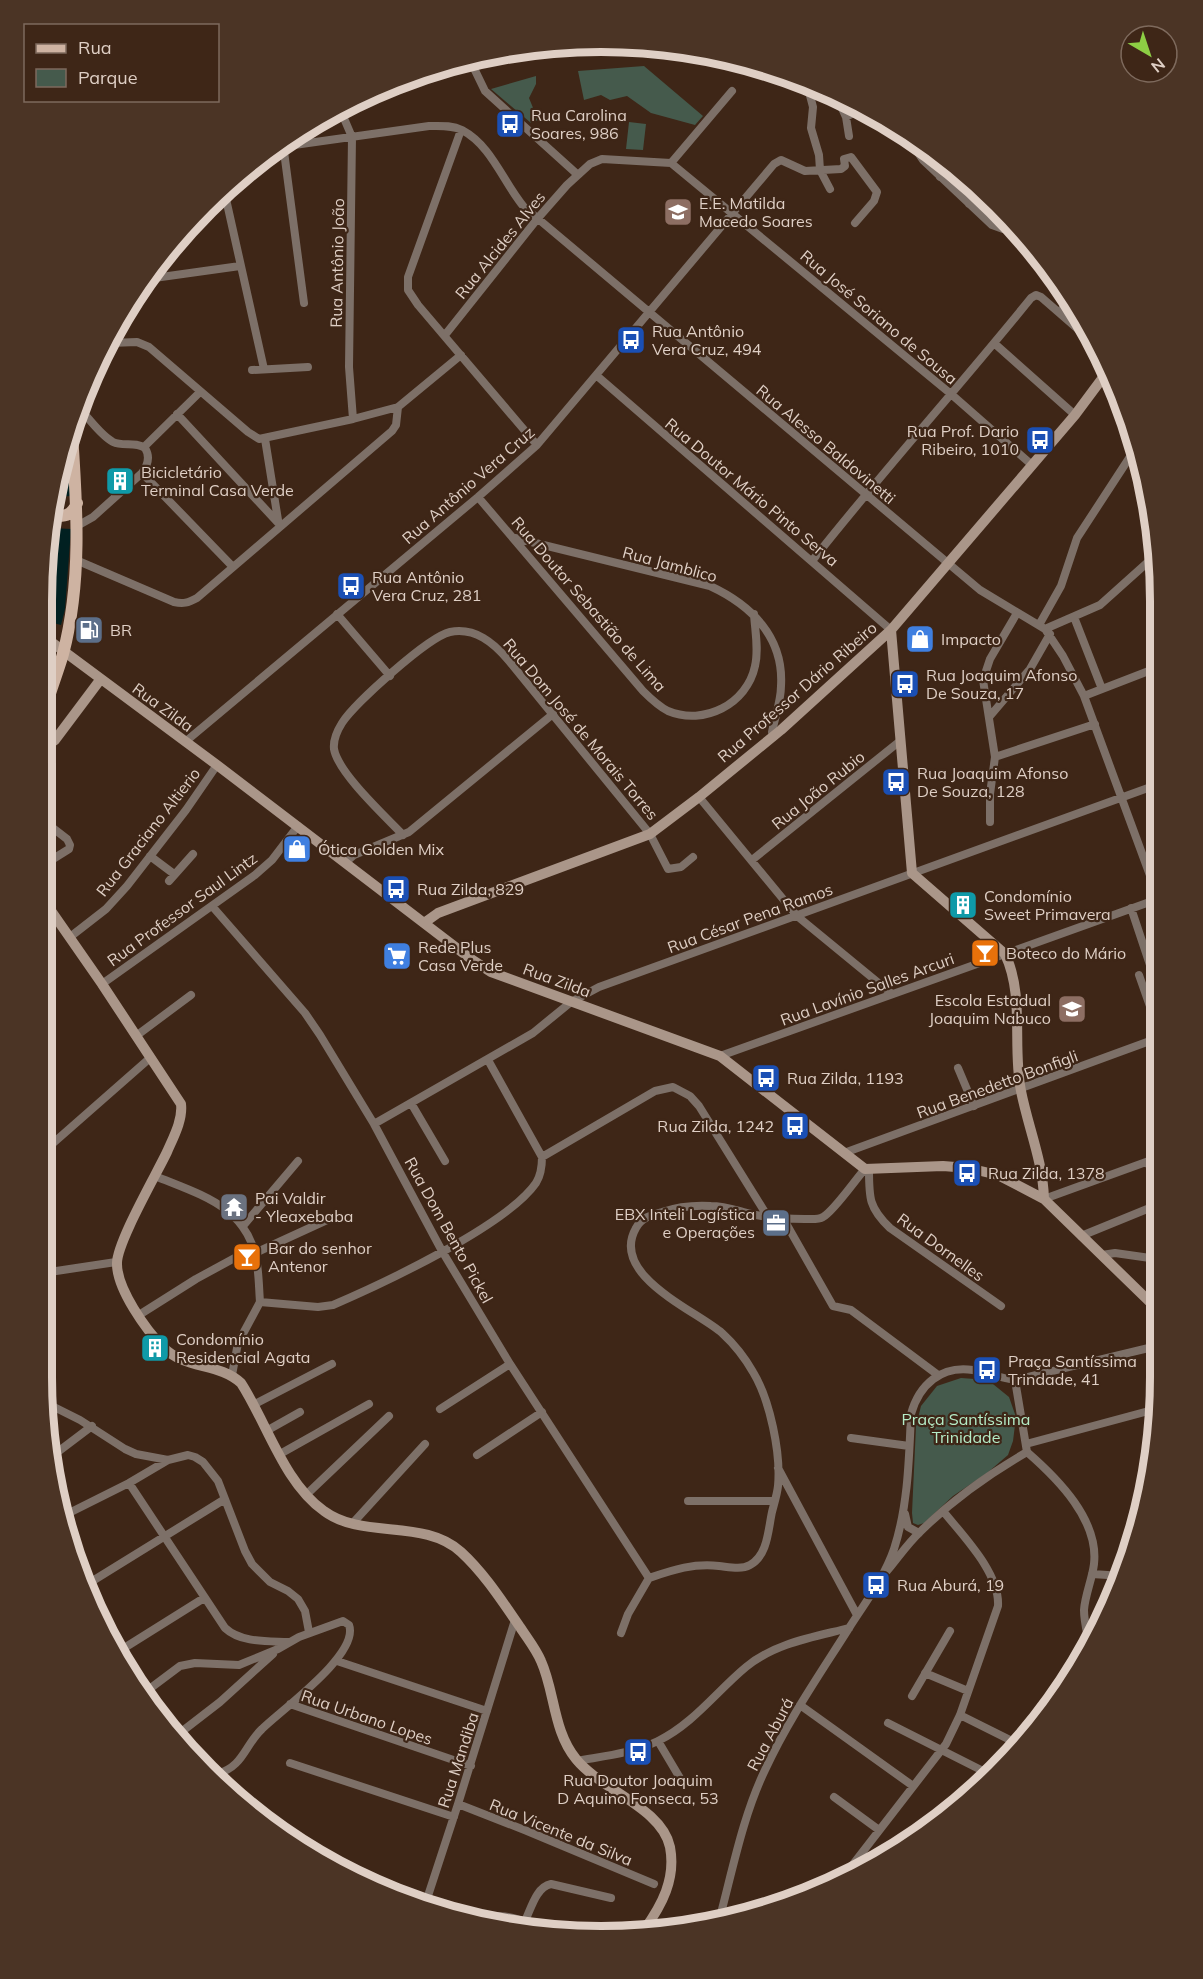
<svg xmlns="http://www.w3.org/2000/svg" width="1203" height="1979" font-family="Mulish,sans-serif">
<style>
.green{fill:#455a4c}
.water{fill:#012021}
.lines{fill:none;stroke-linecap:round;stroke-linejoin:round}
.street{stroke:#7d7068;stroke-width:8}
.secondary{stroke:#aa9689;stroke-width:10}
.primary{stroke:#ceb3a2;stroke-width:12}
.labels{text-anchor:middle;stroke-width:4.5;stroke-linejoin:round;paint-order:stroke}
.poi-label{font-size:16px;fill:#dfcfc5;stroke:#3e2617;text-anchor:start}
.street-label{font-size:16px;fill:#dfcfc5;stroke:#3e2617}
.park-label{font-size:16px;fill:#b5ecc7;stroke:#3e2617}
.rim{fill:none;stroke:#dfcfc5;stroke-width:8}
</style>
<rect width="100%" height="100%" fill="#3e2617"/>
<path class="green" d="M644,66L703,116L695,125L651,113L627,96L610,100L601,95L584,100L578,71Z
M536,76V84L529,98L538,120L531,123L491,89Z
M629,122L646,124L643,150L626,149Z
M961,1378L988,1380L1009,1397L1016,1417L1013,1441L1008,1455L987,1473L953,1496L924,1523L918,1525L913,1523L912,1513L916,1426L921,1406L937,1386Z"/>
<path class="water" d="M68,451L71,496L55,497Z
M51,528L71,529L65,609L61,625L46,621V580Z"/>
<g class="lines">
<path class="street" d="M470,60L485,91L578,175
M807,84L813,107L811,128L819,155L820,170L830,189
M836,95L846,117L849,136
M340,109L352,137L349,367L353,419
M846,117L863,108
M461,130L408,277V290L418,305L537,445
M917,142L915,148L923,160L992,225L1003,229L1013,224
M283,144L304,303
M280,147L429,126C440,126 452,125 462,130C492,146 503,182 524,207L980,590L1045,629L1063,656L1084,696
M671,163L732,91
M940,177L951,166
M224,190L264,369
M969,204L980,193
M158,261L159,277
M147,279L240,266
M1059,312L1071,301
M445,335L538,218L567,185L590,164L602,159L671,163L951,394L1032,465
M110,343L137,342L149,347L248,432L259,439L353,419L398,407L461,355
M994,343L1075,415
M252,370L308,367
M596,375L891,630
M177,414L281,526
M265,439L278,520
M144,447L200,392
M142,473L233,567
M478,497L643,691C650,698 658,706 668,711C704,726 747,704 755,666C759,649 755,631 754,614
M77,526L93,517L142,473C148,465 150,456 145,448C135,441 123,447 113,442C100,435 89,418 79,408
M515,538L710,586C751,605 784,637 781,686C781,701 775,717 772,732L773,737
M76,560L174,602C183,604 188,603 197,598L392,431L396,425L398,407
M812,561C883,471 959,387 1031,298L1036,295L1041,297L1095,344
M337,614L390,676
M1074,617L1102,689
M1039,625L1061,586L1077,538L1137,446
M1045,629L1100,605L1158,553
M990,716L1030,669L1050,634
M185,742L478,497L537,445L774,164L781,160L805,171L841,169L845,166L844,159L851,157L877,192L874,201L855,223
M995,757L1095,724
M699,797L797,916L892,994
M990,822V794L995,757L983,680L990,659L1017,613
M403,835C386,817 338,773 334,749C333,740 337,731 342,723C355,703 428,637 450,632C475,627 494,643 509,661L650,834L668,869L681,867L693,857
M150,856L174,874
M752,860L900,741
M346,862L354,855L409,832L553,714
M45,864L69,849L70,845L67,839L45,822
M169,881L193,854
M1158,897L1084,696L1159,667
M212,906L305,1013L320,1035L374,1124L442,1251L510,1364L649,1578
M1131,908L1150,965
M70,937L106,909L127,886L186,810L217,765
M1139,975L1158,1029
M102,984L255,875L272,860L298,826
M136,1036L191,995
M720,1056L1158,899
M958,1068L974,1106
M411,1103L445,1161
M374,1124L533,1033L571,1002L599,987L1159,784
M43,1152L150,1058
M844,1153L1158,1038
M542,1157L655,1091L673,1087L690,1096L699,1106L768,1217
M1148,1162L1157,1187
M869,1170C869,1198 869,1208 890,1228L1001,1306
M155,1176C201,1195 249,1207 257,1264C259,1277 259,1289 260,1302
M1044,1199L1157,1158
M783,1218L833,1306L851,1310L938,1375
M243,1226L298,1161
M1081,1236L1157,1205
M255,1253L327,1220
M1102,1255L1115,1253L1157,1259
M43,1273L116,1262
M139,1315L196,1279L253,1248
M232,1375L238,1343L260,1302L318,1307L333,1305C384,1283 506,1226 536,1183C541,1175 542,1166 542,1157L488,1060
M1015,1380L1157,1346
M46,1403L80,1420L125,1449L136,1454L168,1460L188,1455L195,1457L203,1462L218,1481L245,1551L252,1564L270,1582L288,1591L298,1599L305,1611L309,1632
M253,1405L332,1364
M440,1409L510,1364
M268,1430L300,1412
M851,1438L909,1446
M1026,1444L1156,1409
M1027,1452C1058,1479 1099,1520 1094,1564C1092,1580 1085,1595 1084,1610C1084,1621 1087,1632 1089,1643
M55,1454L92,1426
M280,1454L369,1404
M477,1455L542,1412
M778,1468L857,1615
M129,1483L225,1628C241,1643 268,1641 288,1642
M306,1495L389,1416
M688,1501H774
M905,1514L908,1527L919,1533
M65,1515L129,1483L168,1460
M352,1524L425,1444
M887,1571C898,1558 908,1543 920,1532C951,1501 989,1474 1027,1452
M1092,1574L1123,1576
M86,1585L225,1499
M621,1633L628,1614L649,1578C673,1570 693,1563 719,1566C729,1567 741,1570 750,1565C768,1555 768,1530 772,1512C774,1504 777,1495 778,1486C781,1453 770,1400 753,1372C745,1358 734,1344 722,1333C695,1310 609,1275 636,1228C641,1218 651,1215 662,1212C677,1207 695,1205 711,1206C725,1206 738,1211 751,1214C769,1218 787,1219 805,1219C811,1219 818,1220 823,1217C834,1211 855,1180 865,1169
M121,1650L204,1598
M337,1661L487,1711
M925,1673L968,1691
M144,1693L180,1666L195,1663L239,1665L278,1649L299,1637L343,1621L349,1625C360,1654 281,1710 262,1729C244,1746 244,1766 217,1774
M912,1696L950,1631
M290,1704L471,1766
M800,1705L913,1786
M960,1715L1018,1744
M888,1723L987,1773
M176,1736L220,1702L273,1654
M658,1741L680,1778
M577,1761C604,1756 633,1753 658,1741C693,1724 717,1691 746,1667C775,1643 814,1637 849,1628
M290,1763L454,1817
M834,1797L879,1830
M458,1804L527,1831L654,1884
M844,1876L946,1744L960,1715L998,1606C1000,1573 963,1536 943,1511
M404,1899L445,1911
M424,1908L458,1804L515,1620
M473,1916C489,1917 514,1913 526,1924
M720,1917C733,1868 743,1816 765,1770C788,1720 820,1674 849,1628C865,1603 884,1578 894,1549C908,1506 909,1460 911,1414C919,1385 941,1365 973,1370C987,1373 1001,1378 1015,1380L1027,1452
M525,1921C531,1909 536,1887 551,1884L611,1898"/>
<path class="secondary" d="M891,630L912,873L1005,954C1025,996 1012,1047 1021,1091C1028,1127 1043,1161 1044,1199
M46,638L217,765L471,959L491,972L720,1056L865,1169L943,1166L968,1168L998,1175L1044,1199L1157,1309
M46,746L55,740L100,680
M45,902L102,984L181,1104C183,1120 173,1138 167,1152C156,1175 116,1244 117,1264C117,1289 146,1330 163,1347C185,1370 218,1362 241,1383C267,1423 284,1483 324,1511C363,1540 424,1518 461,1552C484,1573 502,1601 520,1627C527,1638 536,1649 541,1661C555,1692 553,1731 576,1759C601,1790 662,1808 670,1847C676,1879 662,1905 644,1930
M424,923L438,913L650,834L699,797L781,730L891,630L1075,415L1107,372"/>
<path class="primary" d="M51,511C63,520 72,515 77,503
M46,706C51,689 58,671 63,654C82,582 77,507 72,434"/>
</g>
<defs>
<g id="bus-square" transform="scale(1.5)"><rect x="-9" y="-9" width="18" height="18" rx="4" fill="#1a4fb4" stroke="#3e2617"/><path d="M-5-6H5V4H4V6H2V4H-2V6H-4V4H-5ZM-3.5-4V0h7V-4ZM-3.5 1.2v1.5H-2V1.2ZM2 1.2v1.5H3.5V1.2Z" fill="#fff"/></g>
<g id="school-square" transform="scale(1.5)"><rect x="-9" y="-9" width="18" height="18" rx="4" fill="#8d6e63" stroke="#3e2617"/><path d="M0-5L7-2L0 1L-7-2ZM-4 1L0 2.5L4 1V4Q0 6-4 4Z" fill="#fff"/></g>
<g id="building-square" transform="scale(1.5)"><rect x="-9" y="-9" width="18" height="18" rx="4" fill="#0f9aa8" stroke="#3e2617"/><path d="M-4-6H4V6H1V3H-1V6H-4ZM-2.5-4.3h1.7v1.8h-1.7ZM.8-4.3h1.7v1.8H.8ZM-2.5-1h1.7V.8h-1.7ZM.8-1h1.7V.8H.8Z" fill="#fff"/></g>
<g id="fuel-square" transform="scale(1.5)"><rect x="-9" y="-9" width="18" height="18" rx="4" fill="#5c6f8a" stroke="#3e2617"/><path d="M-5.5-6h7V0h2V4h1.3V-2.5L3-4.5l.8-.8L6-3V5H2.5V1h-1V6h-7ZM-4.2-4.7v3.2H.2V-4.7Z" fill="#fff"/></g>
<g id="shop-square" transform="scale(1.5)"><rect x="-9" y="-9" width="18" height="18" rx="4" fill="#3f7fe0" stroke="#3e2617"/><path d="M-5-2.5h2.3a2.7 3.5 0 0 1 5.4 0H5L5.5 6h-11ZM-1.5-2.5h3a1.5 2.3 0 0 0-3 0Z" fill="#fff"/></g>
<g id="bar-square" transform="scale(1.5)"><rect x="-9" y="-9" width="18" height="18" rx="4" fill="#e8710a" stroke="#3e2617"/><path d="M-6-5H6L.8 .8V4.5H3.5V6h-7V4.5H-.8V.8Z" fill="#fff"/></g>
<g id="supermarket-square" transform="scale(1.5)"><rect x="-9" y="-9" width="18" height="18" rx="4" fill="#3f7fe0" stroke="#3e2617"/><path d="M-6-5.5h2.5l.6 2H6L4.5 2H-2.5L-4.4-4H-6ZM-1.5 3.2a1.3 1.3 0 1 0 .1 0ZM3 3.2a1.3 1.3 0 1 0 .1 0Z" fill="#fff"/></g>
<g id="temple-square" transform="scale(1.5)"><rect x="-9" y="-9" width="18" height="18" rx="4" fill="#6b7280" stroke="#3e2617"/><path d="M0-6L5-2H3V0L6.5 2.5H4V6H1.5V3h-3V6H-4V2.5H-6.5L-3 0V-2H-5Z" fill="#fff"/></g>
<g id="office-square" transform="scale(1.5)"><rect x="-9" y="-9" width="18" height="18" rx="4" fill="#5c6f8a" stroke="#3e2617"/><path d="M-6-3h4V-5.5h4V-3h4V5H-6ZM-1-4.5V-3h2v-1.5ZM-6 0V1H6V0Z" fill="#fff"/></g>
</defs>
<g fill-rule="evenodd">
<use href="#bus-square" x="510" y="124"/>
<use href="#school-square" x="678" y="212"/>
<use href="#bus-square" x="631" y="340"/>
<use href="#bus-square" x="1040" y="440"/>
<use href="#building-square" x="120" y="481"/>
<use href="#bus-square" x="351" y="586"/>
<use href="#fuel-square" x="89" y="630"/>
<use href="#shop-square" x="920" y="639"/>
<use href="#bus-square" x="905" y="684"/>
<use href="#bus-square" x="896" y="782"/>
<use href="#shop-square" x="297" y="849"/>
<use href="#bus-square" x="396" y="889"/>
<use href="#building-square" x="963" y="905"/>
<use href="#bar-square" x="985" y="953"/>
<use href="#supermarket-square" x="397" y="956"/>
<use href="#school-square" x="1072" y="1009"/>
<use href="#bus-square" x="766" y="1078"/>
<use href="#bus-square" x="795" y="1126"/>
<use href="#bus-square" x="967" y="1173"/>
<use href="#temple-square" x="234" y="1207"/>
<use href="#office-square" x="776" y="1223"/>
<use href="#bar-square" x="247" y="1257"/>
<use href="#building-square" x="155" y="1348"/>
<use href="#bus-square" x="987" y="1370"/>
<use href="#bus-square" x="876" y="1585"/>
<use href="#bus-square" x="638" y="1752"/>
</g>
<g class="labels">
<g class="poi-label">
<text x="531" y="121">Rua Carolina<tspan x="531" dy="18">Soares, 986</tspan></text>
<text x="699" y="209">E.E. Matilda<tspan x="699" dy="18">Macedo Soares</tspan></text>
<text x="652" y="337">Rua Antônio<tspan x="652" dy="18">Vera Cruz, 494</tspan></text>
<text x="1019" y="437" text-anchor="end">Rua Prof. Dario<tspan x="1019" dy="18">Ribeiro, 1010</tspan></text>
<text x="141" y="478">Bicicletário<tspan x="141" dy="18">Terminal Casa Verde</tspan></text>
<text x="372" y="583">Rua Antônio<tspan x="372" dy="18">Vera Cruz, 281</tspan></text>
<text x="110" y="636">BR</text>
<text x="941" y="645">Impacto</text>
<text x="926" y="681">Rua Joaquim Afonso<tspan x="926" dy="18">De Souza, 17</tspan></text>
<text x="917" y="779">Rua Joaquim Afonso<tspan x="917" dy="18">De Souza, 128</tspan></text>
<text x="318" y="855">Ótica Golden Mix</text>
<text x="417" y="895">Rua Zilda, 829</text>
<text x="984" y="902">Condomínio<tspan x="984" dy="18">Sweet Primavera</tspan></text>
<text x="418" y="953">Rede Plus<tspan x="418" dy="18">Casa Verde</tspan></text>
<text x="1006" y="959">Boteco do Mário</text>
<text x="1051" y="1006" text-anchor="end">Escola Estadual<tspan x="1051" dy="18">Joaquim Nabuco</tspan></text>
<text x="787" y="1084">Rua Zilda, 1193</text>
<text x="774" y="1132" text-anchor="end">Rua Zilda, 1242</text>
<text x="988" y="1179">Rua Zilda, 1378</text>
<text x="255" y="1204">Pai Valdir<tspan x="255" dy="18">- Yleaxebaba</tspan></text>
<text x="755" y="1220" text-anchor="end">EBX Inteli Logística<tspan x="755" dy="18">e Operações</tspan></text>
<text x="268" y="1254">Bar do senhor<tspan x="268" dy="18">Antenor</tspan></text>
<text x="176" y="1345">Condomínio<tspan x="176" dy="18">Residencial Agata</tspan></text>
<text x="1008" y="1367">Praça Santíssima<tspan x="1008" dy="18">Trindade, 41</tspan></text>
<text x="897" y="1591">Rua Aburá, 19</text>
<text x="638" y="1786" text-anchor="middle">Rua Doutor Joaquim<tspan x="638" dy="18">D Aquino Fonseca, 53</tspan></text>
</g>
<g class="street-label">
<text transform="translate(500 245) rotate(-51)" y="6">Rua Alcides Alves</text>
<text transform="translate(337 263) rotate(-89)" y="6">Rua Antônio João</text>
<text transform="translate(879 317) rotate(40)" y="6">Rua José Soriano de Sousa</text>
<text transform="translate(826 444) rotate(40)" y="6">Rua Alesso Baldovinetti</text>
<text transform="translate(468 485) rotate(-41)" y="6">Rua Antônio Vera Cruz</text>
<text transform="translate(752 492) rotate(40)" y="6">Rua Doutor Mário Pinto Serva</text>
<text transform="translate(670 564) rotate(15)" y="6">Rua Jamblico</text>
<text transform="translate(589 604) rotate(49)" y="6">Rua Doutor Sebastião de Lima</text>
<text transform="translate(797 692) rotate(-41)" y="6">Rua Professor Dário Ribeiro</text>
<text transform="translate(163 707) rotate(36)" y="6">Rua Zilda</text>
<text transform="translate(581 729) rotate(50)" y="6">Rua Dom José de Morais Torres</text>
<text transform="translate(818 790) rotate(-39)" y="6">Rua João Rubio</text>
<text transform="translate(148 832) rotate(-52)" y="6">Rua Graciano Altierio</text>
<text transform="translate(182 909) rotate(-36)" y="6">Rua Professor Saul Lintz</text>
<text transform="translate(750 918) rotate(-20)" y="6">Rua César Pena Ramos</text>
<text transform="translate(557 980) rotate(20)" y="6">Rua Zilda</text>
<text transform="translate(867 989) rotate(-20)" y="6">Rua Lavínio Salles Arcuri</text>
<text transform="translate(997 1084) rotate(-20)" y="6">Rua Benedetto Bonfigli</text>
<text transform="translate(449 1230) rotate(61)" y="6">Rua Dom Bento Pickel</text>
<text transform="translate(941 1247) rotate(36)" y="6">Rua Dornelles</text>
<text transform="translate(367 1717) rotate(19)" y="6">Rua Urbano Lopes</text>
<text transform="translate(770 1734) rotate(-62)" y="6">Rua Aburá</text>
<text transform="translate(458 1760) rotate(-72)" y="6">Rua Mandiba</text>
<text transform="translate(561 1832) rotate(22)" y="6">Rua Vicente da Silva</text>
</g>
<g class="park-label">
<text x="966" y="1425">Praça Santíssima<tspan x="966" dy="18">Trinidade</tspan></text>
</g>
</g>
<path d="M0 0H1203V1979H0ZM601 52H601A549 549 0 0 1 1150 601V1377A549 549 0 0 1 601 1926H601A549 549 0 0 1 52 1377V601A549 549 0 0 1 601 52Z" fill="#4b3425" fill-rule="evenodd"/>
<path class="rim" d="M601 52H601A549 549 0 0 1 1150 601V1377A549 549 0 0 1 601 1926H601A549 549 0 0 1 52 1377V601A549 549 0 0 1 601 52Z"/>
<rect x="24" y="24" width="195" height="78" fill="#3e2617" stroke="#7e6a5d" stroke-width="1.5"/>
<rect x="36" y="44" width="30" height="9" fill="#ceb3a2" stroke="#7e6a5d" stroke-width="1.5"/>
<text x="78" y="54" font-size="18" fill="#dfcfc5">Rua</text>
<rect x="36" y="69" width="30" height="18" fill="#455a4c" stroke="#7e6a5d" stroke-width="1.5"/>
<text x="78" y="84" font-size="18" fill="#dfcfc5">Parque</text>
<g transform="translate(1149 54) rotate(141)"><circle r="28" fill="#3e2617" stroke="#7e6a5d" stroke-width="1.5"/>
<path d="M0-4.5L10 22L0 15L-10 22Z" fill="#8dce44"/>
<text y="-9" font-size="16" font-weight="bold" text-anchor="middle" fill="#dfcfc5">N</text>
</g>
</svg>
